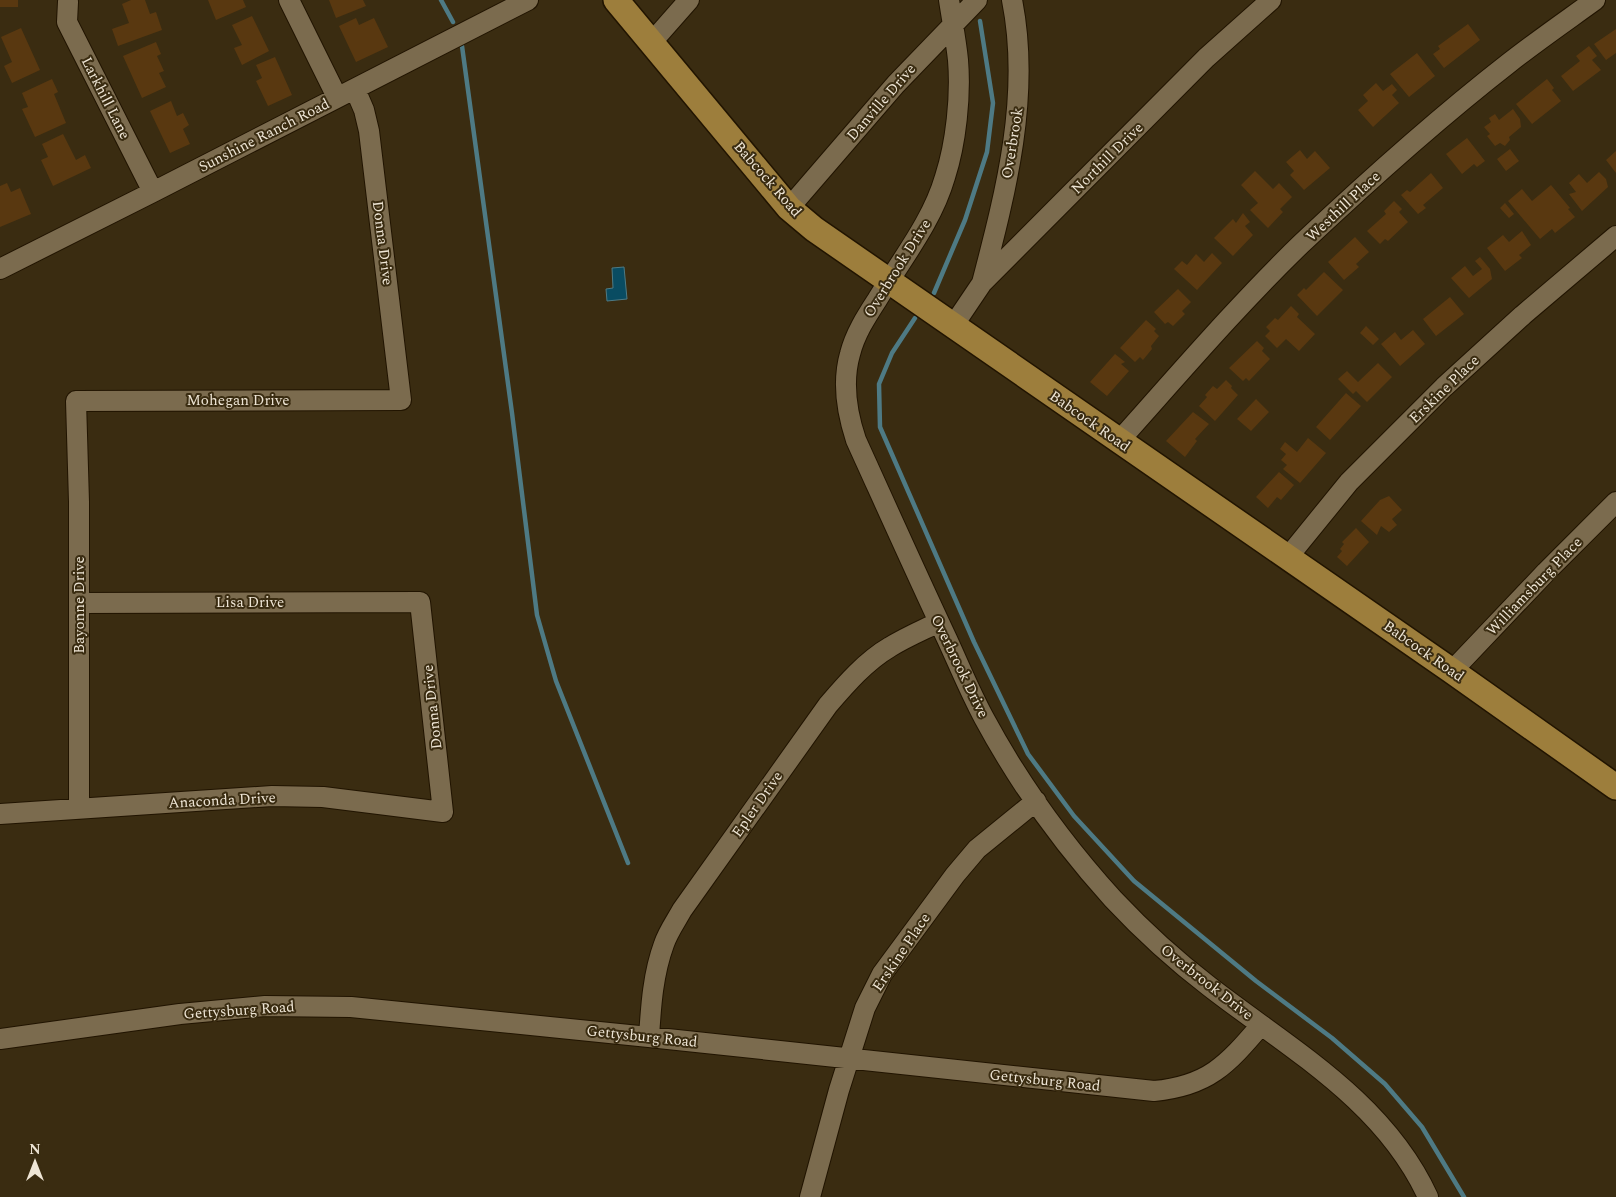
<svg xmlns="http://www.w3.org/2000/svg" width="1616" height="1197" font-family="Spectral,serif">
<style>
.water{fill:#094c62;stroke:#4e7a84}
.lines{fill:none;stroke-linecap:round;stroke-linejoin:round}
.stream{stroke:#4e7a84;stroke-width:4.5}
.building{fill:#593810}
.minor-casing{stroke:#211400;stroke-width:22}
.major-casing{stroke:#211400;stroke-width:28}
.minor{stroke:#7b6b4e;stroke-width:20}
.major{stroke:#9d7e3c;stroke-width:25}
.labels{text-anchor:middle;stroke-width:4;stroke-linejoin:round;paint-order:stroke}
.street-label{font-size:15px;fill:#eee5d5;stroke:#3a2c11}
</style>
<rect width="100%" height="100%" fill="#3a2c11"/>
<path class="water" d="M624,267L627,299L607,301L606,289L613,288L612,268Z"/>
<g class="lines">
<path class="stream" d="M441,0L453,22
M462,46L512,413L537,615L556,681L628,863
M934,293L965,220L987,152L993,103L980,21
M915,318L892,353L879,384L880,427L974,642L1028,754L1074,816L1134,881L1256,981L1332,1038L1385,1084L1422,1127L1464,1197"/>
</g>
<path class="building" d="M0,0H18V7H0Z
M131,0H145L150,14L156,12L162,30L118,46L112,29L129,23L122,4Z
M208,0H243L246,7L216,20Z
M329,0H363L366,6L336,18Z
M252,16L269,51L242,65L234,48L242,45L232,25Z
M356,18L359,25L374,18L388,47L356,62L339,26Z
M1468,24L1480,40L1444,68L1433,54L1440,49L1438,46Z
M21,28L40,70L12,83L4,66L12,62L1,37Z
M1616,29V53L1606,60L1594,44Z
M156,42L161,54L157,56L164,71L159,73L166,87L142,98L123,56Z
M1589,46L1597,56L1592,60L1601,70L1573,91L1561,76L1580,61L1576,56Z
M1417,53L1435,76L1409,97L1390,74Z
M275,57L292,95L268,106L256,81L262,78L256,65Z
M52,79L58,92L54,94L66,123L35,137L22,109L28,107L22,93Z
M1547,79L1554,88L1552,90L1561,101L1532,124L1516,104Z
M1376,83L1383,91L1392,84L1397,90L1392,95L1399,103L1373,127L1358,110L1368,101L1363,95Z
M171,101L177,116L183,113L189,125L183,129L190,144L170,153L150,111Z
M1513,109L1520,119L1521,127L1509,137L1510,140L1505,146L1500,143L1495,146L1487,136L1490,134L1484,127L1491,122L1489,118L1495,114L1499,120Z
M63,134L76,160L85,155L91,168L53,186L41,160L48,157L42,144Z
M1467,138L1485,161L1477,167L1474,164L1462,174L1446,154Z
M1510,149L1519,161L1506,171L1497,159Z
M1300,150L1307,159L1315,151L1330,168L1304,190L1290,175L1294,171L1286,162Z
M1616,151V173L1606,160Z
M1255,171L1273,189L1279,183L1292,197L1280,209L1283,212L1268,228L1250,210L1258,203L1241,185Z
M1599,172L1606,179L1608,187L1582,211L1569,194L1576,192L1569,183L1579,174L1587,183Z
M1431,173L1443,188L1423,205L1426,208L1418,214L1401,195L1407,190L1410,192Z
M7,183L11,192L20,188L31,214L0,227V186Z
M1551,185L1570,208L1568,209L1575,217L1555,233L1552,229L1540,239L1508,201L1522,189L1532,201Z
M1394,201L1402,209L1399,212L1408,222L1388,241L1385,239L1380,244L1367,231L1386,214L1384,211Z
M1505,203L1514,214L1509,218L1500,208Z
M1243,213L1250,222L1245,226L1253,235L1233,256L1214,238L1233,219L1236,223Z
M1522,231L1531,245L1519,255L1522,258L1505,271L1487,248L1503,235L1509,242Z
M1355,237L1369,252L1356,264L1359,267L1344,280L1328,262Z
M1212,253L1222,263L1197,290L1174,269L1182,261L1187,265L1196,254L1204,262Z
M1480,257L1490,269L1492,279L1469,298L1451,278L1465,266L1473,276L1482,269L1475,261Z
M1324,272L1343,290L1317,316L1297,295L1304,288L1306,290Z
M1178,289L1191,302L1182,311L1185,314L1173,326L1168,322L1165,324L1154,312Z
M1450,297L1464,314L1436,336L1423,319Z
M1291,306L1299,314L1297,317L1315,334L1299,351L1286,339L1277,348L1265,336L1270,331L1266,327L1275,318L1278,320Z
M1146,320L1156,329L1154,331L1159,336L1151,346L1152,349L1143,360L1140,357L1135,362L1120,348Z
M1366,326L1379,339L1373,345L1360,333Z
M1413,330L1425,344L1400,366L1381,344L1395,332L1401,340Z
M1257,341L1264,348L1262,351L1270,359L1249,381L1246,378L1243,381L1229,368Z
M1115,354L1125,362L1121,364L1129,371L1107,396L1090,382Z
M1378,363L1392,377L1367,402L1356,391L1353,394L1338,379L1347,371L1358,382Z
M1226,380L1232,386L1231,388L1238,395L1215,421L1199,406L1207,397L1205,395L1213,386L1217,389Z
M1346,393L1361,406L1330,440L1316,427Z
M1256,399L1269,412L1251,431L1237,419Z
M1193,412L1209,424L1195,439L1197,441L1185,457L1166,441Z
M1308,438L1326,453L1300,483L1283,469L1287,465L1281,460L1286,454L1280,449L1285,442L1297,452Z
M1279,472L1294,485L1281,500L1277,497L1268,508L1256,497Z
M1389,496L1402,510L1392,519L1397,525L1389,532L1381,526L1377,535L1361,521L1380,500Z
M1356,528L1369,542L1347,566L1337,557L1342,551L1340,549L1344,544L1342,542Z"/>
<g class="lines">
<g class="minor-casing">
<path id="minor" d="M289,0L337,97
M949,0C952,20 956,40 958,60C961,96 956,143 945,177C932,222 901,260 877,300C866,317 855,334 850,354C842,382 847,413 856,440C886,506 916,573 947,639C959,665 970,692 984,718C1019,783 1064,845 1113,899C1143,931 1176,961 1210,987C1290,1049 1384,1101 1428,1197
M68,2L67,22L153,192
M652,42L689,0
M789,208L896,84L977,0
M0,269L153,192L528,0
M982,283C1006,191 1031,95 1012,0
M953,326L982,283L1206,58L1271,0
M1119,441C1179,374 1237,306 1301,244C1368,181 1437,119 1509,63C1537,41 1566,21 1595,0
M1288,557L1349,482L1444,387L1523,315L1616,236
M1452,671L1546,572L1616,502
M79,809V502L76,401L401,400L369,131L364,110L355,89
M0,814L272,796L323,797L443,812L420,602L79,603
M649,1037C651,1005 653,974 664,944C668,932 676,921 682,910L828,705C846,684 866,661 890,647C906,637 923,630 939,622
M0,1039L180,1014L265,1006L351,1007L649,1037L1154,1091C1208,1086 1227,1065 1261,1025
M810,1197L839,1090L865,1008L882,974L955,875L977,849L1036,801"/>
</g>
<g class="major-casing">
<path id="major" d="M616,0L789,208L814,229L1452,671L1616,787"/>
</g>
<use href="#minor" class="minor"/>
<use href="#major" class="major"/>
</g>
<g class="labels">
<g class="street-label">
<text transform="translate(106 98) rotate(63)" y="5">Larkhill Lane</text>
<text transform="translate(881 102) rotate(-49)" y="5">Danville Drive</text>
<text transform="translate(264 135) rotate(-27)" y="5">Sunshine Ranch Road</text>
<text transform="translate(1012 143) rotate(-81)" y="5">Overbrook</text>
<text transform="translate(1107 158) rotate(-45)" y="5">Northill Drive</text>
<text transform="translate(768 179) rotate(49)" y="5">Babcock Road</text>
<text transform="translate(1343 206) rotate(-43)" y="5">Westhill Place</text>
<text transform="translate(383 243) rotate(83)" y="5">Donna Drive</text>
<text transform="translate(897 268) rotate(-58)" y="5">Overbrook Drive</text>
<text transform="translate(1444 389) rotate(-44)" y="5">Erskine Place</text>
<text x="238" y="405">Mohegan Drive</text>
<text transform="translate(1090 421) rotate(35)" y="5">Babcock Road</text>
<text transform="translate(1534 586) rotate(-46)" y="5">Williamsburg Place</text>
<text x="250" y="607">Lisa Drive</text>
<text transform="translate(79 605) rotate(-90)" y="5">Bayonne Drive</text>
<text transform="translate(1424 651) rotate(35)" y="5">Babcock Road</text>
<text transform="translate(960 666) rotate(64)" y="5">Overbrook Drive</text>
<text transform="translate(432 707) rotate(-96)" y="5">Donna Drive</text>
<text transform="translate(222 800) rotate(-3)" y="5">Anaconda Drive</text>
<text transform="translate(757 804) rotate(-55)" y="5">Epler Drive</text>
<text transform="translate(901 952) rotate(-56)" y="5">Erskine Place</text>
<text transform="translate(1207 982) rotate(38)" y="5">Overbrook Drive</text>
<text transform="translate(239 1010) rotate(-4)" y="5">Gettysburg Road</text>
<text transform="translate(642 1036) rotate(6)" y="5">Gettysburg Road</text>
<text transform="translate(1045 1080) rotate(6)" y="5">Gettysburg Road</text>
</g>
</g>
<g transform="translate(35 1162)" stroke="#3a2c11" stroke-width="4" paint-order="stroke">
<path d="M0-4L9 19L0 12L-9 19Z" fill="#eee5d5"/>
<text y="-8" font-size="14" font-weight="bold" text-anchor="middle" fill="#eee5d5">N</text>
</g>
</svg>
